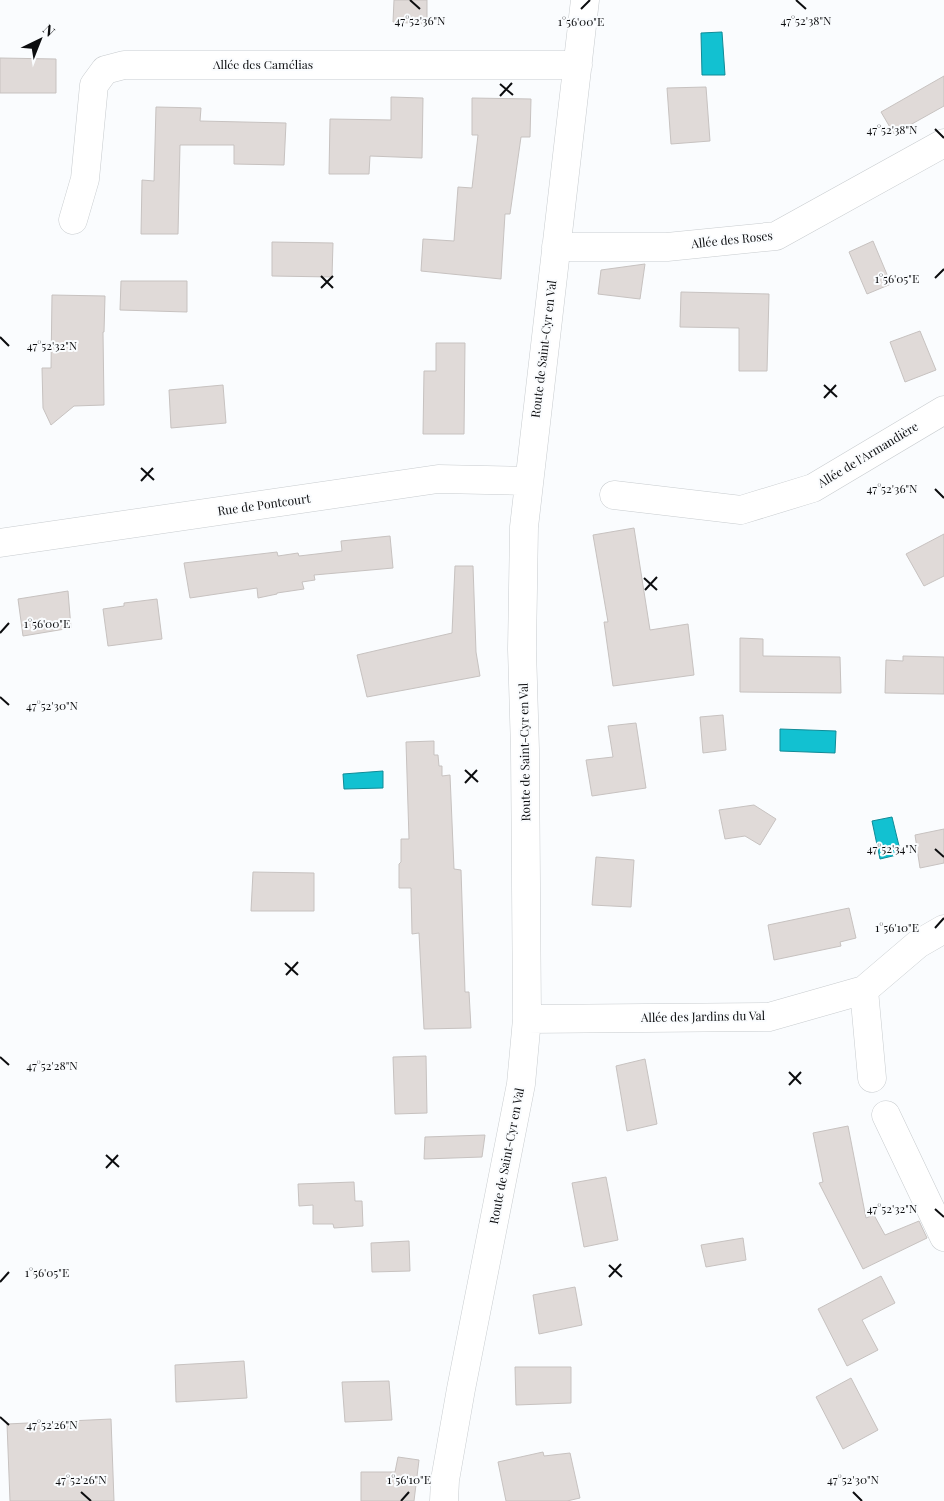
<svg xmlns="http://www.w3.org/2000/svg" width="944" height="1501" font-family="'Playfair Display',serif">
<style>
.water{fill:#12c1d1;stroke:#108b97}
.building{fill:#e0dad8;stroke:#c7c2c0}
.lines{fill:none;stroke-linecap:round;stroke-linejoin:round}
.minor-casing{stroke:#c8cccf;stroke-width:29}
.minor{stroke:#fff;stroke-width:28}
.ticks{fill:none;stroke:#0c0d0f;stroke-width:2}
.labels{text-anchor:middle;stroke-width:4;stroke-linejoin:round;paint-order:stroke}
.street-label{font-size:12px;fill:#0c0d0f;stroke:#fafcfe}
.ticks-label{font-size:12px;text-anchor:middle;fill:#0c0d0f;stroke:#fafcfe;stroke-width:4;stroke-linejoin:round;paint-order:stroke}
</style>
<rect width="100%" height="100%" fill="#fafcfe"/>
<path class="water" d="M722,32L725,75H702L701,33Z
M780,729L836,731L835,753L780,751Z
M383,771V788L344,789L343,774Z
M892,817L901,854L880,859L872,821Z"/>
<path class="building" d="M394,0H427V24L393,22Z
M0,58L56,59V93H0Z
M944,76V106L894,134L881,112Z
M706,87L710,141L671,144L667,88Z
M391,97L423,98L422,158L370,156L369,174H329L330,119L391,120Z
M472,98L531,99L530,137H521L510,214H505L501,279L421,271L423,239L454,241L458,187L472,188L478,135H472Z
M156,107L201,108L200,121L286,123L284,165L234,164V145H180L178,234H141L142,180L154,181Z
M873,241L891,284L867,294L849,252Z
M272,242L333,243L332,277L272,276Z
M645,264L640,299L598,294L601,270Z
M121,281H187V312L120,310Z
M681,292L769,294L767,371H739V328L680,327Z
M52,295L105,296L104,332H103L104,405L74,406L51,425L43,408L42,368H51Z
M920,331L936,370L905,382L890,342Z
M436,343H465L464,434H423L424,371H436Z
M223,385L226,423L171,428L169,390Z
M634,528L650,630L688,624L694,675L613,686L604,622H608L593,535Z
M944,534V576L924,586L906,554Z
M390,536L393,568L314,575L315,580L302,582L304,589L277,593V594L258,598L257,588L190,598L184,563L277,552L278,556L298,553L299,556L342,551L341,541Z
M455,566H473L476,652L480,676L367,697L357,655L452,633Z
M68,591L71,628L23,636L18,599Z
M157,599L162,639L108,646L103,609L124,606V603Z
M740,638L763,639V656L840,657L841,693L740,692Z
M903,656L944,657V694L885,693L886,660L903,661Z
M723,715L726,750L703,753L700,717Z
M636,723L646,788L592,796L586,760L613,757L608,726Z
M434,741V755H438L439,766H442V776L450,775L454,869L461,870L465,992H469L471,1028L424,1029L419,933L412,934L411,888H399V864L401,862V839H409L406,742Z
M754,805L776,819L760,845L745,836L725,839L719,810Z
M944,829V863L920,868L915,835Z
M596,857L634,860L631,907L592,905Z
M253,872L314,873V911H251Z
M849,908L856,938L840,942L841,946L774,960L768,925Z
M426,1056L427,1113L395,1114L393,1057Z
M645,1059L657,1124L627,1131L616,1066Z
M848,1126L866,1218L874,1215L885,1235L919,1221L927,1238L863,1269L819,1183L823,1182L813,1133Z
M485,1135L482,1157L424,1159L425,1137Z
M606,1177L618,1240L584,1247L572,1183Z
M354,1182L355,1201H362L363,1226L334,1228L333,1224H313V1205L299,1206L298,1184Z
M743,1238L746,1260L706,1267L701,1245Z
M409,1241L410,1271L372,1272L371,1243Z
M881,1276L895,1303L862,1320L878,1350L847,1366L818,1309Z
M575,1287L582,1325L539,1334L533,1295Z
M244,1361L247,1398L176,1402L175,1365Z
M515,1367H571V1403L516,1405Z
M851,1378L878,1430L843,1449L816,1397Z
M389,1381L392,1420L345,1422L342,1382Z
M111,1419L114,1501H10L7,1424Z
M543,1452L544,1456L570,1453L580,1498L567,1501H506L498,1462Z
M398,1457L419,1460L414,1501H361V1472H395Z"/>
<g class="lines">
<g class="minor-casing">
<path id="minor" d="M73,220L85,179L94,85L105,70L124,65H578
M556,247H667L776,236L944,143
M614,495L741,510L813,488L944,410
M0,543L438,479L529,481
M864,990L872,1078
M527,1019L769,1017L864,990L918,944L944,929
M886,1115L944,1237
M444,1501L445,1480L461,1389L521,1084L527,1019L525,750L522,649L524,527L585,0"/>
</g>
<use href="#minor" class="minor"/>
</g>
<path class="ticks" d="M410,0L420,9M796,0L806,9M581,9L590,0M500,84L513,95M500,96L512,83M935,129L944,138M321,276L333,288M935,278L944,269M321,288L333,276M0,337L9,346M824,385L837,397M824,398L836,385M141,468L154,480M141,481L153,468M935,489L944,498M644,578L657,590M645,590L657,577M0,633L9,623M0,697L9,705M465,770L478,782M465,783L477,770M935,849L944,857M935,928L944,918M285,963L298,975M286,975L298,962M0,1057L9,1065M789,1072L801,1084M789,1085L801,1072M106,1155L119,1167M106,1168L118,1155M935,1209L944,1217M609,1265L622,1277M609,1277L621,1264M0,1282L9,1272M0,1417L9,1425M81,1492L91,1501M853,1492L862,1501M401,1501L409,1492"/>
<g class="labels">
<g class="street-label">
<text x="263" y="69">Allée des Camélias</text>
<text transform="translate(732 240) rotate(-6)" y="4">Allée des Roses</text>
<text transform="translate(544 349) rotate(-83)" y="4">Route de Saint-Cyr en Val</text>
<text transform="translate(868 455) rotate(-31)" y="4">Allée de l'Armandière</text>
<text transform="translate(264 505) rotate(-8)" y="4">Rue de Pontcourt</text>
<text transform="translate(525 752) rotate(-91)" y="4">Route de Saint-Cyr en Val</text>
<text transform="translate(703 1017) rotate(-1)" y="4">Allée des Jardins du Val</text>
<text transform="translate(507 1156) rotate(-79)" y="4">Route de Saint-Cyr en Val</text>
</g>
</g>
<g class="ticks-label">
<text x="420" y="25">47°52'36"N</text>
<text x="806" y="25">47°52'38"N</text>
<text x="581" y="26">1°56'00"E</text>
<text x="892" y="134">47°52'38"N</text>
<text x="897" y="283">1°56'05"E</text>
<text x="52" y="350">47°52'32"N</text>
<text x="892" y="493">47°52'36"N</text>
<text x="47" y="628">1°56'00"E</text>
<text x="52" y="710">47°52'30"N</text>
<text x="892" y="853">47°52'34"N</text>
<text x="897" y="932">1°56'10"E</text>
<text x="52" y="1070">47°52'28"N</text>
<text x="892" y="1213">47°52'32"N</text>
<text x="47" y="1277">1°56'05"E</text>
<text x="52" y="1429">47°52'26"N</text>
<text x="409" y="1484">1°56'10"E</text>
<text x="81" y="1484">47°52'26"N</text>
<text x="853" y="1484">47°52'30"N</text>
</g>
<g transform="translate(40 40) rotate(43)" stroke="#fafcfe" stroke-width="4" paint-order="stroke">
<path d="M0-4L9 19L0 12L-9 19Z" fill="#0c0d0f"/>
<text y="-8" font-size="14" font-weight="bold" text-anchor="middle" fill="#0c0d0f">N</text>
</g>
</svg>
